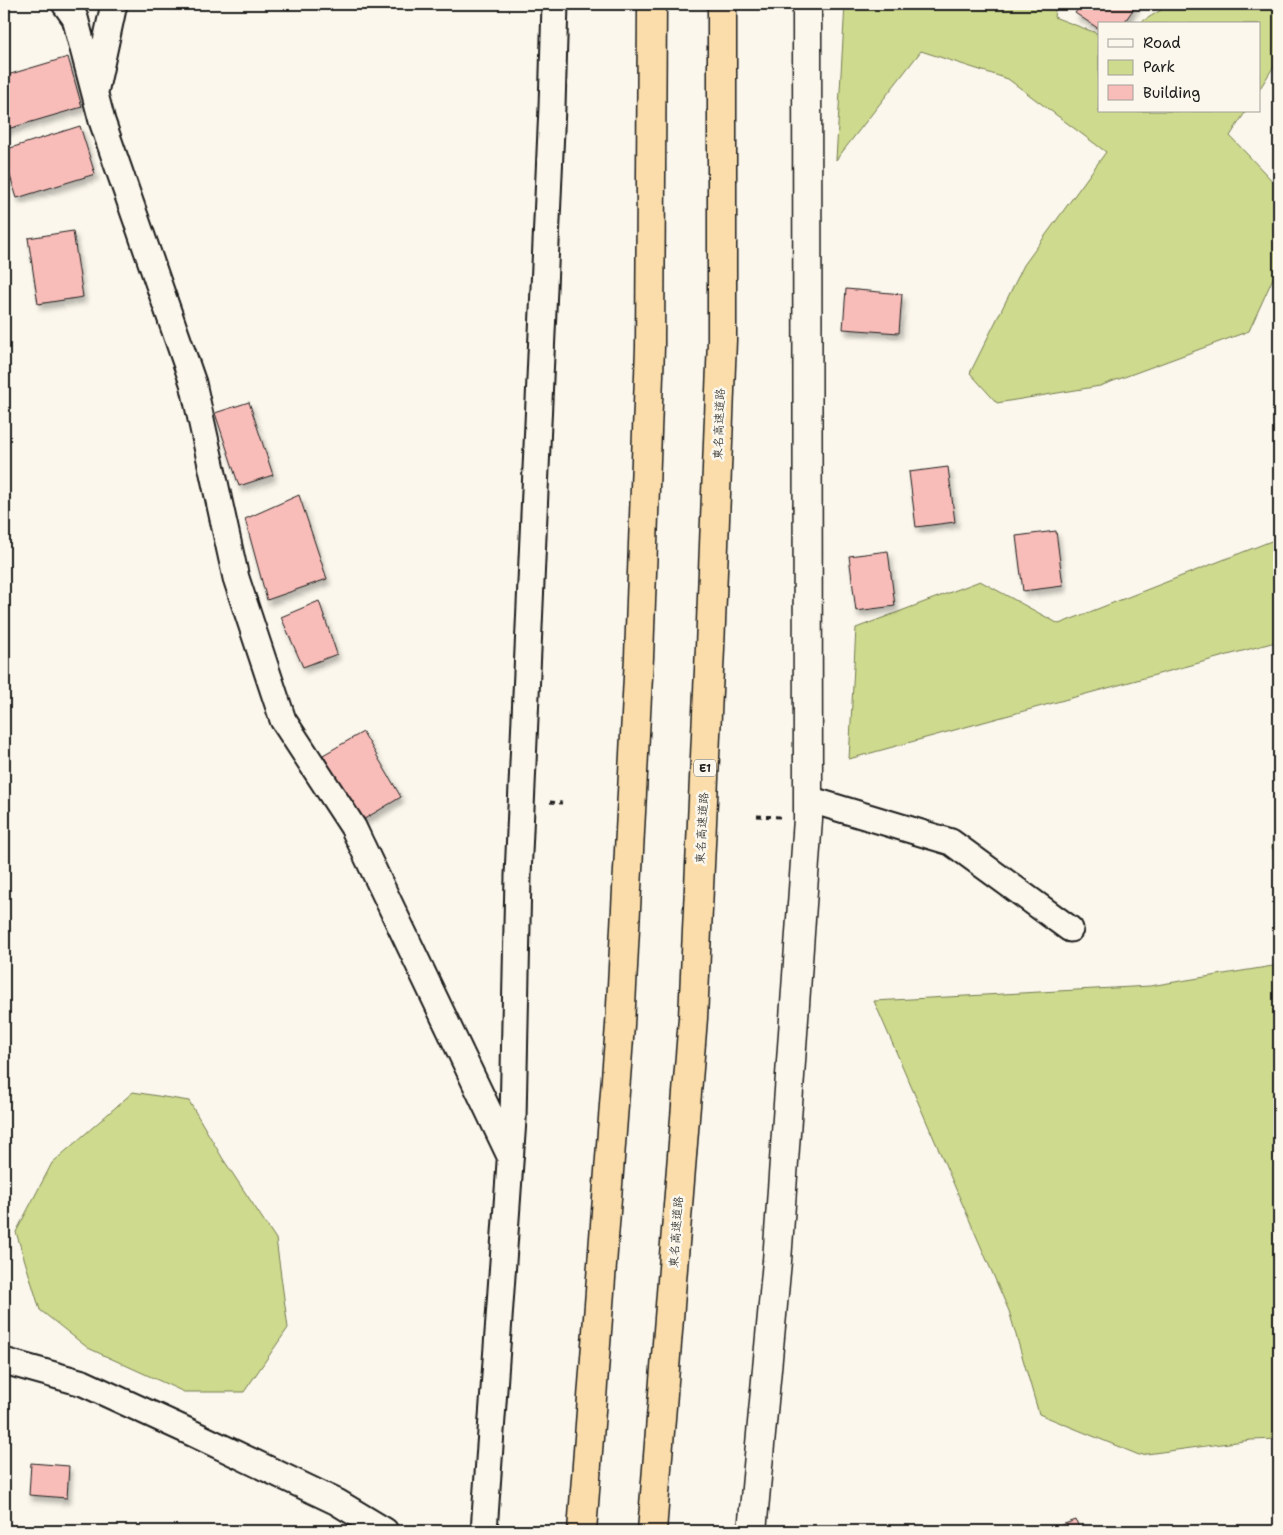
<svg xmlns="http://www.w3.org/2000/svg" width="1283" height="1535" font-family="'Shantell Sans','Klee One',sans-serif">
<style>
.green{fill:#ceda8d;stroke:#757b54}
.building{fill:#f9bdb9;stroke:#1c1c1c;filter:url(#shadow)}
.lines{fill:none;stroke-linecap:round;stroke-linejoin:round}
.street-casing{stroke:#1c1c1c;stroke-width:29}
.secondary-casing{stroke:#1c1c1c;stroke-width:31}
.highway-casing{stroke:#1c1c1c;stroke-width:31}
.path{stroke:#1c1c1c;stroke-width:3;stroke-dasharray:5 4;stroke-linecap:butt}
.street{stroke:#fbf7ec;stroke-width:25}
.secondary{stroke:#fbf7ec;stroke-width:28}
.highway{stroke:#faddab;stroke-width:28}
.labels{text-anchor:middle;stroke-width:5;stroke-linejoin:round;paint-order:stroke}
.shield{fill:#fbf7ec;stroke:#5f5e5a;stroke-width:1}
.shield-label{font-size:11px;font-weight:bold;fill:#1c1c1c}
.street-label{font-size:12px;fill:#1c1c1c;stroke:#fbf7ec}
</style>
<defs>
<filter id="shadow"><feDropShadow dx="3" dy="5.5" stdDeviation="2.5" flood-color="#0004"/></filter>
</defs>
<rect width="100%" height="100%" fill="#fbf7ec"/>
<filter id="ink" filterUnits="userSpaceOnUse"><feTurbulence type="fractalNoise" baseFrequency=".02" numOctaves="2"/><feDisplacementMap in="SourceGraphic" scale="10" xChannelSelector="R" yChannelSelector="G"/><feConvolveMatrix kernelMatrix="1 2 1 2 8 2 1 2 1" color-interpolation-filters="sRGB"/></filter>
<g filter="url(#ink)">
<path class="green" d="M845,4H1056L1054,17L1099,34V111H1246L1230,136L1279,188V265L1249,331L1100,386L997,403L970,373L1024,265L1106,152L1008,79L921,51L836,160Z
M1171,4H1279V58L1259,90V24H1138Z
M1279,538V641L849,759L856,628L980,581L1059,624Z
M1279,779V858L1272,848Z
M1279,965V1439L1251,1440L1139,1455L1039,1414L1009,1311L874,1001L1150,986Z
M133,1092L189,1101L223,1159L276,1239L288,1328L244,1392H184L88,1348L40,1310L16,1232L52,1163Z"/>
<path class="building" d="M1082,4H1137L1123,24H1099V29L1075,13Z
M68,57L82,107L4,130V76Z
M80,126L95,174L17,198L4,157V150Z
M73,231L83,297L38,304L28,238Z
M846,289L902,294L899,333L843,329Z
M249,402L273,475L239,486L215,413Z
M948,467L955,522L916,527L909,472Z
M299,495L327,579L267,600L245,519Z
M1056,531L1063,586L1023,591L1016,536Z
M888,551L895,606L856,611L849,556Z
M319,601L337,654L303,667L281,617Z
M363,732L401,797L361,821L323,755Z
M31,1463L69,1466L67,1498L29,1495Z
M1076,1520L1080,1531H1044Z"/>
<g class="lines">
<g class="street-casing">
<path id="street" d="M65,4L75,18L102,121L193,383L236,578L283,720L353,827L510,1156
M96,88L114,4
M808,799L951,842L1070,929
M4,1361L83,1383L192,1433L337,1502L385,1531
M484,1531L513,1120L518,876L552,107L555,4"/>
</g>
<g class="secondary-casing">
<path id="secondary" d="M752,1531L777,1261L808,819L807,4"/>
</g>
<g class="highway-casing">
<path id="highway" d="M582,1531L620,1025L639,657L650,347L652,4
M652,1531L693,1018L710,648L722,340V4"/>
</g>
<path class="path" d="M550,802L562,803
M757,816L780,817"/>
<use href="#street" class="street"/>
<use href="#secondary" class="secondary"/>
<use href="#highway" class="highway"/>
</g>
</g>
<g class="labels">
<rect class="shield" x="694" y="759.5" width="22" height="17" rx="4"/>
<g class="shield-label">
<text x="705" y="772">E1</text>
</g>
<g class="street-label">
<text transform="translate(719 424) rotate(-88)" y="4">東名高速道路</text>
<text transform="translate(702 828) rotate(-87)" y="4">東名高速道路</text>
<text transform="translate(676 1232) rotate(-86)" y="4">東名高速道路</text>
</g>
</g>
<rect width="1283" height="1535" fill="none" stroke="#fbf7ec" stroke-width="20"/>
<rect x="10" y="10" width="1263" height="1515" fill="none" stroke="#1c1c1c" stroke-width="2" filter="url(#ink)"/>
<rect x="1098" y="22" width="162" height="90" fill="#fbf7ec" stroke="#a29f99"/>
<rect x="1108" y="39" width="25" height="8" fill="#fbf7ec" stroke="#a29f99"/>
<text x="1143" y="48" font-size="15" fill="#1c1c1c">Road</text>
<rect x="1108" y="60" width="25" height="15" fill="#ceda8d" stroke="#a29f99"/>
<text x="1143" y="72" font-size="15" fill="#1c1c1c">Park</text>
<rect x="1108" y="85" width="25" height="15" fill="#f9bdb9" stroke="#a29f99"/>
<text x="1143" y="98" font-size="15" fill="#1c1c1c">Building</text>
</svg>
